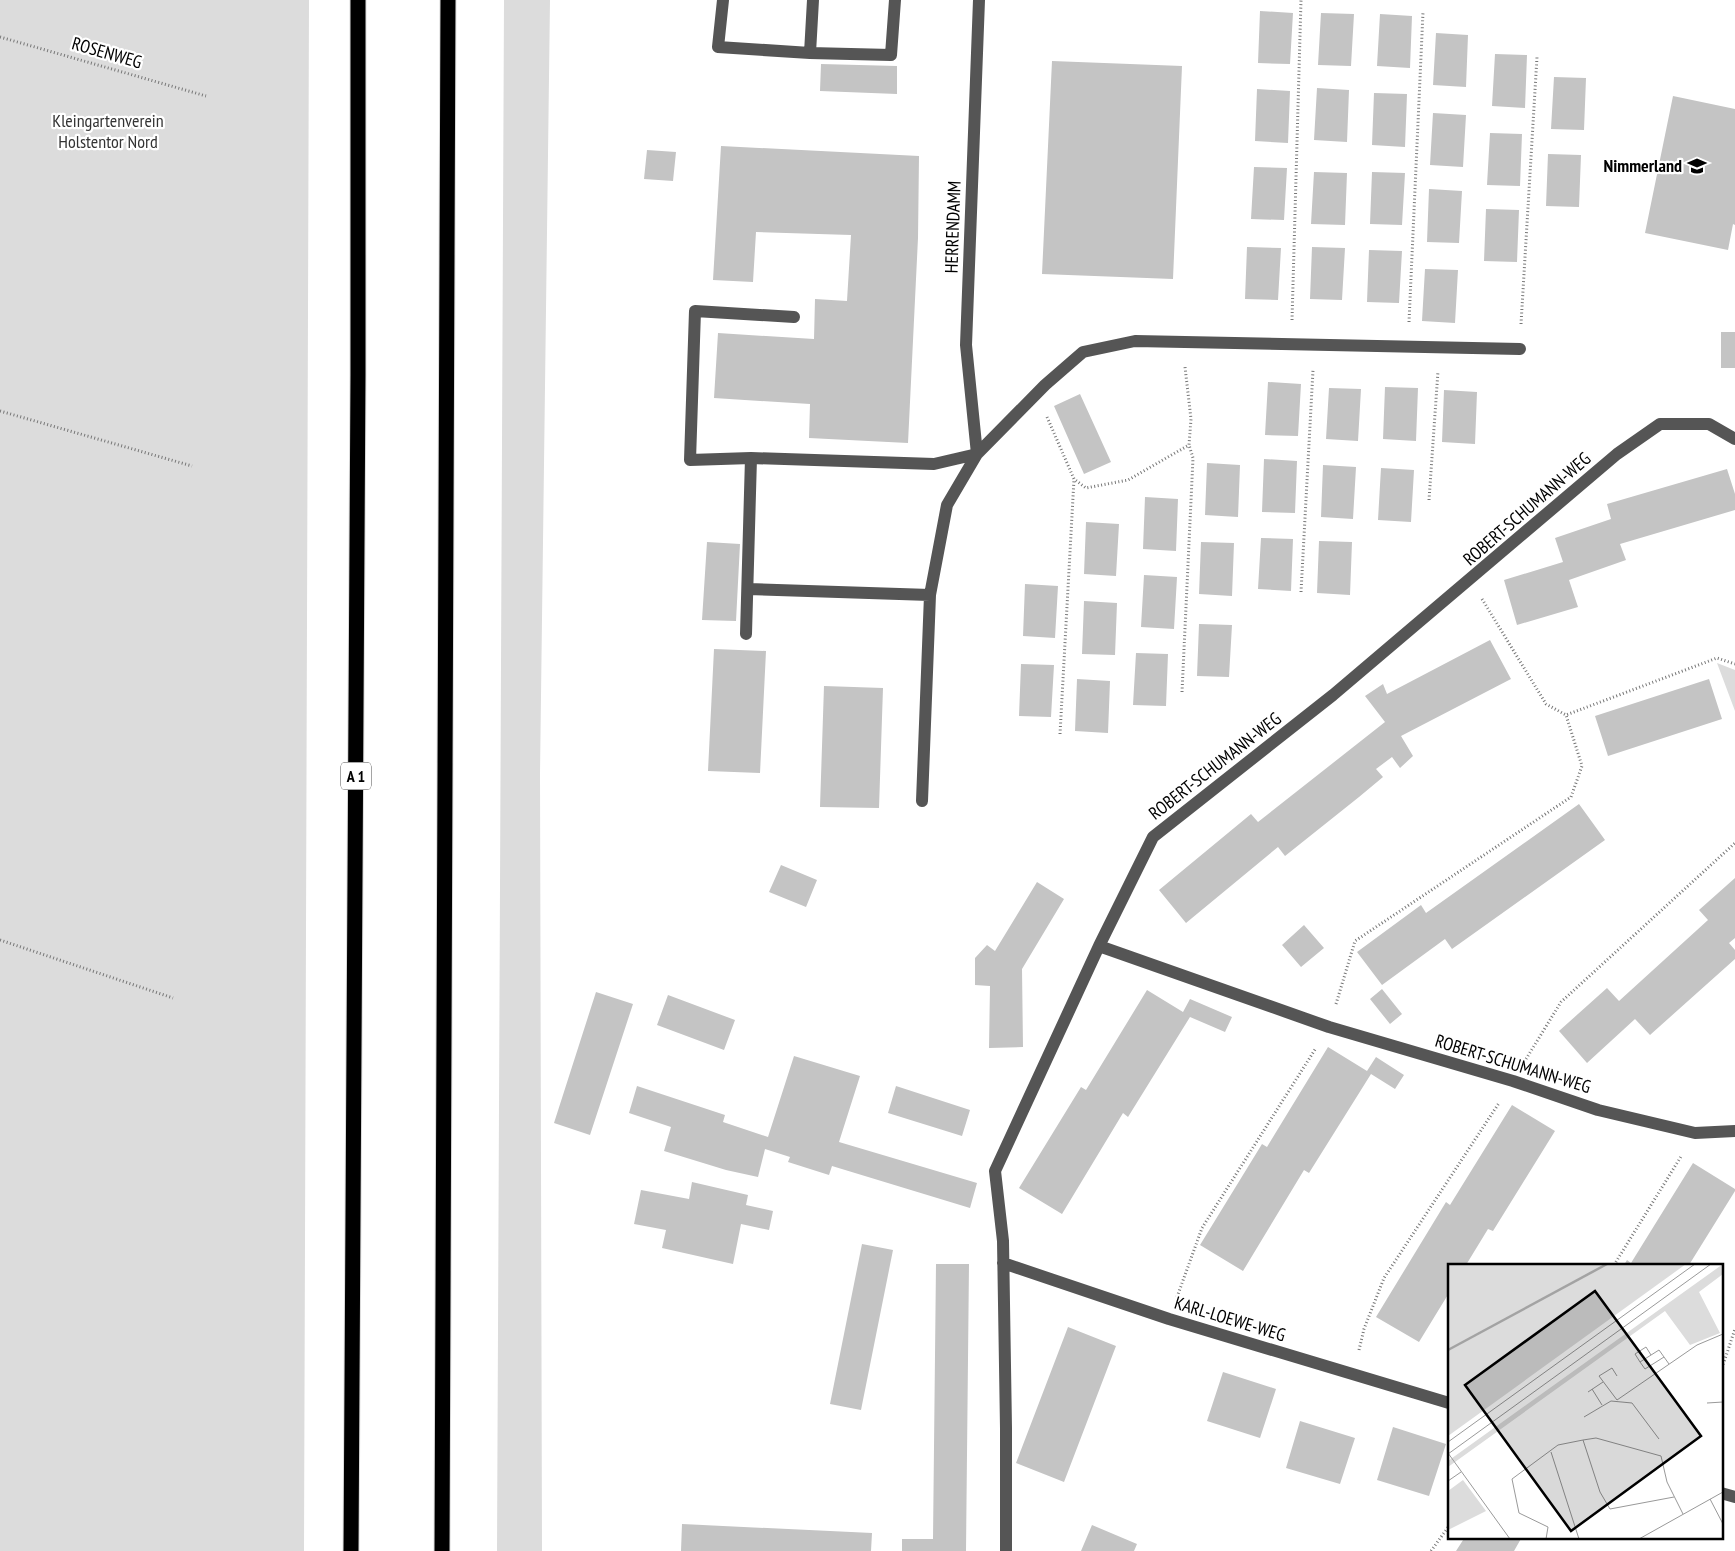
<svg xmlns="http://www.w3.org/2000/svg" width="1735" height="1551" font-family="'PT Sans Narrow',sans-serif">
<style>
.green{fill:#dcdcdc}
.building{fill:#c4c4c4}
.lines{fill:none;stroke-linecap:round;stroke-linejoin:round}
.highway-casing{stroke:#dbdbdb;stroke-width:17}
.path{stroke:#777;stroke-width:3;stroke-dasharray:1 2.5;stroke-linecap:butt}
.minor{stroke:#555;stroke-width:12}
.highway{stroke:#000;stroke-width:15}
.labels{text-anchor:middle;stroke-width:4.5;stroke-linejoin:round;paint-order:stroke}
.shield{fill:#fff;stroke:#4c4c4c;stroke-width:1}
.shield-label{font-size:16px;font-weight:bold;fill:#000}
.street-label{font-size:18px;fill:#000;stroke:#fff}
.park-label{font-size:18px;fill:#333;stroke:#fff}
.poi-label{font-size:18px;font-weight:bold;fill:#000;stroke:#fff;text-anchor:end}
.inset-river{fill:none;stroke:#a3a3a3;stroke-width:2.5}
.inset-road{fill:none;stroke:#999;stroke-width:1}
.view{fill:#000;fill-opacity:0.15;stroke:#000;stroke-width:2.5}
.inset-edge{fill:none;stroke:#000;stroke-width:2.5}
</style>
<rect width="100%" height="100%" fill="#fff"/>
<path class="green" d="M0,0H309L304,1551H0Z
M504,0H550L540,774L542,1551H497Z
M1717,663L1735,670V711Z"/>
<path class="building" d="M1260,11L1293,13L1290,64L1258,63Z
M1321,13L1354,14L1351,66L1318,65Z
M1380,14L1412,16L1410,68L1377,66Z
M1436,33L1468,35L1466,87L1433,85Z
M1495,54L1527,55L1525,108L1492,106Z
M1052,61L1182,66L1173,279L1042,274Z
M821,64L897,66V94L820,91Z
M1554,77L1586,78L1584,130L1551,129Z
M1317,88L1349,90L1347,142L1314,140Z
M1257,89L1290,91L1288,143L1255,141Z
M1374,93L1407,94L1405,147L1372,145Z
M1673,96L1735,109V225L1733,224L1728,250L1645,233Z
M1433,113L1466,115L1463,167L1430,165Z
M1490,133L1522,134L1520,186L1487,185Z
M721,146L919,156L918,238L908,443L809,438L810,404L714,398L718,333L814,339L815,299L847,301L851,235L756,232L753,282L713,280Z
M647,150L676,152L673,181L644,179Z
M1548,154L1581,155L1579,207L1546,206Z
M1254,167L1287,168L1284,220L1251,219Z
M1314,172L1347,173L1345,225L1311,224Z
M1372,172L1405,173L1402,225L1370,224Z
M1429,189L1462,191L1459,243L1427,242Z
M1486,209L1519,210L1517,262L1484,261Z
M1247,247L1281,248L1278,300L1245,299Z
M1312,247L1345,248L1342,300L1310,299Z
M1369,250L1402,251L1399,303L1367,302Z
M1425,269L1458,270L1455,323L1422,321Z
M1721,332H1735V368H1721Z
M1268,382L1301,384L1298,436L1265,435Z
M1385,387L1418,388L1416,441L1383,439Z
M1329,388L1361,389L1358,441L1326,439Z
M1444,390L1477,392L1475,444L1442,442Z
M1080,394L1111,462L1084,474L1054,406Z
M1264,459L1297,461L1295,513L1262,512Z
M1207,463L1240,465L1238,517L1205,515Z
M1323,465L1356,467L1353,519L1321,517Z
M1381,468L1414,470L1411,522L1378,520Z
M1727,469L1735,494V510L1620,544L1626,560L1569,580L1578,607L1517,625L1504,580L1563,562L1555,538L1611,519L1607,504Z
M1145,497L1178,499L1176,551L1143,549Z
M1086,522L1119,524L1116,576L1084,574Z
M1261,538L1293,539L1291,591L1258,589Z
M1319,541L1352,542L1350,595L1317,593Z
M707,542L740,544L736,621L702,620Z
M1201,542L1234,543L1232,596L1199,594Z
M1144,575L1177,577L1174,629L1141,627Z
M1025,584L1058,586L1055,638L1023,636Z
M1084,601L1117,603L1115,655L1082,654Z
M1199,624L1232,625L1229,677L1197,676Z
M1490,640L1511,679L1401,736L1413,756L1400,768L1392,757L1376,769L1383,777L1359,797L1285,856L1278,847L1186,923L1159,890L1251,814L1258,822L1385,722L1365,696L1383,684L1387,694Z
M714,649L766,651L760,773L708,771Z
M1136,653L1168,654L1166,706L1133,705Z
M1021,664L1054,665L1051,717L1019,716Z
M1077,679L1110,681L1108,733L1075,731Z
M1709,679L1722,719L1608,756L1595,716Z
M824,686L883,688L879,808L820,807Z
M1579,804L1605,840L1452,949L1445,939L1382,985L1357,952L1421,905L1426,913Z
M781,865L817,880L806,907L769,892Z
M1735,878V938L1729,943L1735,950V959L1650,1035L1635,1019L1587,1063L1559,1031L1607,988L1619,1001L1708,920L1699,910Z
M1037,882L1064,899L1022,969L1023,1047L989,1048L990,986L975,985V958L987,945L995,951Z
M1304,925L1324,948L1301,967L1282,945Z
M1382,989L1402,1014L1390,1024L1370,999Z
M1147,990L1183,1012L1190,999L1232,1017L1225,1032L1190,1017L1128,1117L1123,1113L1062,1214L1019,1188L1081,1087L1086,1090Z
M596,992L633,1004L590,1135L554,1123Z
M668,995L735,1020L724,1050L657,1025Z
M1328,1047L1367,1071L1376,1057L1404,1075L1395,1089L1371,1074L1309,1173L1304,1170L1243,1271L1200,1245L1262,1144L1267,1147Z
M794,1056L860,1076L839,1142L977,1183L970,1208L832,1166L829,1175L788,1162L790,1157L765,1149L758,1177L726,1170L664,1151L671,1127L629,1113L637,1086L725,1115L723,1122L768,1137Z
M896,1086L970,1110L962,1136L888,1113Z
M1512,1105L1555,1131L1493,1231L1488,1229L1466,1265H1449V1293L1419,1342L1376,1317L1446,1202L1450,1205Z
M1693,1163L1735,1189V1191L1689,1265H1624L1627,1260L1631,1263Z
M692,1182L748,1195L746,1205L773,1211L769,1230L741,1224L733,1264L662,1248L666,1230L634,1224L641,1190L689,1199Z
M862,1244L893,1250L861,1410L830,1404Z
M936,1264H969L966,1551H902V1539H933Z
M1068,1327L1116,1346L1064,1482L1016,1463Z
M1223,1372L1276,1389L1260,1438L1207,1421Z
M1300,1421L1355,1438L1340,1484L1286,1468Z
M1393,1427L1446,1444L1429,1496L1377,1480Z
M682,1524L872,1533L871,1551H681Z
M1092,1525L1137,1544L1134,1551H1081Z
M1465,1537H1522L1514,1551H1456Z"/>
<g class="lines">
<g class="highway-casing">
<path id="highway" d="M351,1551L358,375V0
M442,1551L448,0"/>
</g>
<path class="path" d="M0,37L206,96
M1292,320L1301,0
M1409,322L1423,12
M1521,324L1537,57
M0,411L192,466
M1047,417L1074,479L1086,488L1128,480L1189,445L1191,419L1185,367
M1429,500L1438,371
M1301,592L1313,370
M1482,599L1546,704L1566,715L1717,658L1735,664
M1182,692L1193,458L1189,445
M1060,734L1074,479
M0,940L173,998
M1336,1004L1355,941L1571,797L1582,766L1566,715
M1526,1059L1561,1002L1735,843
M1614,1265L1682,1155
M1177,1297L1202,1228L1316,1048
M1359,1350L1364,1329L1384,1278L1499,1103
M1721,1371L1735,1329
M1431,1551L1449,1526"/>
<path class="minor" d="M723,0L718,47L810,53L813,0
M810,53L891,55L895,0
M794,317L695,311L690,460L751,458L934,464L977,454
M977,454L966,345L979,0
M748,589L930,595
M746,634L751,458
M922,801L930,595L947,505L977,454L1045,385L1083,352L1135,341L1520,349
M1099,946L1329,1027L1513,1081L1598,1110L1695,1133L1735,1131
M1003,1263L1169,1319L1449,1403
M1721,1493L1735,1497
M1006,1551V1428L1003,1241L995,1171L1099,946L1153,837L1333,695L1617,454L1660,424H1709L1735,439"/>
<use href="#highway" class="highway"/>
</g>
<defs>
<g id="school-bare" transform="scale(1.5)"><path d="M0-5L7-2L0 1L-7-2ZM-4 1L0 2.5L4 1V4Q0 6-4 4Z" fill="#000" stroke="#fff" stroke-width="2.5" paint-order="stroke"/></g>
</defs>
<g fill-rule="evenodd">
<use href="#school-bare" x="1697" y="166"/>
</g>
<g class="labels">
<rect class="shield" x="341" y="762.5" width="30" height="27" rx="4"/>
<g class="shield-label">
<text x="356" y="782">A 1</text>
</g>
<g class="street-label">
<text transform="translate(107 53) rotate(16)" y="6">ROSENWEG</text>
<text transform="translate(953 227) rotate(-88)" y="6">HERRENDAMM</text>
<text transform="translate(1527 509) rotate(-41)" y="6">ROBERT-SCHUMANN-WEG</text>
<text transform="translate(1215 766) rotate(-38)" y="6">ROBERT-SCHUMANN-WEG</text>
<text transform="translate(1513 1064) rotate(17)" y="6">ROBERT-SCHUMANN-WEG</text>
<text transform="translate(1230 1319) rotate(17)" y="6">KARL-LOEWE-WEG</text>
</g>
<g class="park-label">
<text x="108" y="127">Kleingartenverein<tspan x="108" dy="21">Holstentor Nord</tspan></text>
</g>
<g class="poi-label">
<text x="1682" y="172">Nimmerland</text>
</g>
</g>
<g transform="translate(1448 1264)">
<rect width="275" height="275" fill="#fff"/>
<path d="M0,0H238L0,172ZM275,0V10L251,28L272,69L242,81L217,47L0,203V197ZM15,216L38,247L0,266V227Z" fill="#dcdcdc"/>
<path class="inset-river" d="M0,86L159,0"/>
<path class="inset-road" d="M203,91L198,83L187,90L192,98L211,86L221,100M192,98L197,105L216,93M144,125L154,141M140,128L155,118M169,136L249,81L275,70M169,136L151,112L164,104L169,112M259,139L275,138M136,153L163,137L184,139L211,175M135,176L152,228L162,245L226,233M0,178L247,0M103,188L131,275M0,189L62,275M0,190L263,0M0,217L13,208M262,235L275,260M98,275L100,263L71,249L64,215L110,181L135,176L148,174L213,192L219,218L235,250M191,275L275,228"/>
<path class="view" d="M147,27L253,172L123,267L17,121Z"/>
<rect width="275" height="275" class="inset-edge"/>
</g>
</svg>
